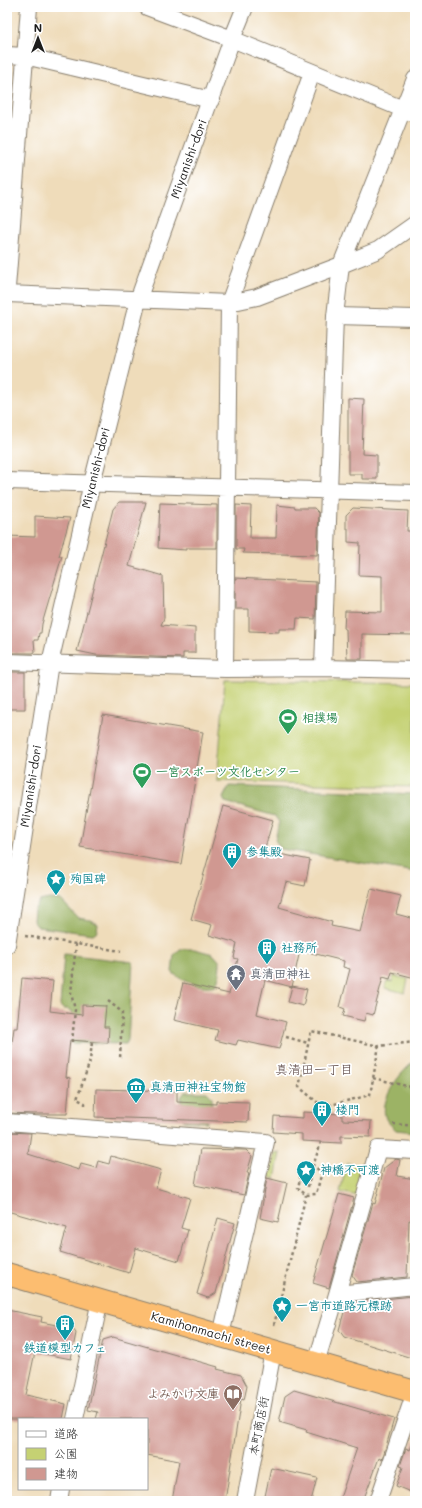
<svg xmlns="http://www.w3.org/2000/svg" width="422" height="1508" font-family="Mali,'Klee One',sans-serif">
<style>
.green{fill:#c5d173;stroke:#707648}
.forest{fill:#9cb365;stroke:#5c6840}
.building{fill:#d09891}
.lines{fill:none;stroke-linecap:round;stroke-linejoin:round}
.minor-casing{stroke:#867c6b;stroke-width:18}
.highway-casing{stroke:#867c6b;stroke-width:24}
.path{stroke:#867c6b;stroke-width:2.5;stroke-dasharray:3 3;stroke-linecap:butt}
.minor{stroke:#fff;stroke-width:16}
.highway{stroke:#fcbd6f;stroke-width:22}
.labels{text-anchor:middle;stroke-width:3.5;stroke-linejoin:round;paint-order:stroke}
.street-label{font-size:12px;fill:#1c1c1c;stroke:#fff}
.leisure-label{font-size:12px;font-weight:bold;fill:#27864d;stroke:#fff;text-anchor:start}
.culture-label{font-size:12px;font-weight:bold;fill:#0d838f;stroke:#fff;text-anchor:start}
.worship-label{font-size:12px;font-weight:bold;fill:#5b616d;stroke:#fff;text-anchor:start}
.education-label{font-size:12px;font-weight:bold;fill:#785e54;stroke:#fff;text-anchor:end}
.neighbourhood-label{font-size:13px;fill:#5b4745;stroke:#fff}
</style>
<rect width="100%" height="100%" fill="#fff"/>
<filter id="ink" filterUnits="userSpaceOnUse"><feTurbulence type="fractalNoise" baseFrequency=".025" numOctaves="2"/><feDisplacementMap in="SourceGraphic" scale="8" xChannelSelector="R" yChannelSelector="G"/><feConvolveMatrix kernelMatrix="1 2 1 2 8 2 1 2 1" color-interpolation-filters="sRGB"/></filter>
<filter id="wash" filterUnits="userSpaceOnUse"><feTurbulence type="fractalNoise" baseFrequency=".012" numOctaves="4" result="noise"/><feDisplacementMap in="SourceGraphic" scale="16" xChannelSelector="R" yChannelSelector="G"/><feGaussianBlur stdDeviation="0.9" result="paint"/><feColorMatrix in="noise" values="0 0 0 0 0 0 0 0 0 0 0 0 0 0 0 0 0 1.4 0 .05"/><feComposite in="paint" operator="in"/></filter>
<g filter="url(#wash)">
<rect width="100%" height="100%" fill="#efdcba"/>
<path class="green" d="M225,680L415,683V787L217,781Z
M394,976L408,979L405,993L385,988L387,981L392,982Z
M275,1152L280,1153L275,1179L269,1177Z
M347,1163L364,1167L358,1196L340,1192Z"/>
<path class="forest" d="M229,786L415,794V872L281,849L275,840L279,822L275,816L225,802L223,798Z
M49,899L61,900L78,918L90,920L98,924L97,931L93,934L38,927L33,921L34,910L40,901Z
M180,949H194L213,954L220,962L219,976L216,985C202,989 182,982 172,972L174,955Z
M64,954L133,962L128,1040L126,1044L71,1043L72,1012L68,1009H63L60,1006Z
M415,1061V1132L396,1130C393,1127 388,1123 386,1119C378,1100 401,1071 415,1061Z
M185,1092H207L212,1097L211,1118L206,1122L184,1121L180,1115L181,1097Z"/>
<g id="blocks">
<path class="building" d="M348,398L364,399L362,454L377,455V479H362V474H348Z
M119,502H146L129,566L163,576L164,618L161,625L195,628V653H183V658L96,655L77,651L113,509Z
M160,503L217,505V548H186V550L158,548Z
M236,505L251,506L250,538H276L277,505L295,507V508H314L319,513L317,555L243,553L244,549H236Z
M353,508L408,511L407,531H415V635L362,634V659H347L346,629H344L345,611L382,612V576L359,575L360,543L348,542V528H346V515Z
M35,516L70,518L59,556H62L42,624L41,633H39L38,640H34L35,652L33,653H9V614H7V536L35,537Z
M235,578L316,582L315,619L297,618L296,629H279V632L249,631V609H235Z
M8,672H25V709H8V705H7Z
M103,715L203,732L181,864L80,847Z
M223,806L273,820L264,851L310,860L305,886L286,882L279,907L332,922L331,926L360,932L371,889L401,896L396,914L415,919V978L392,972L390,979L383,977L373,1015L366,1013L364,1021L343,1016L345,1009L340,1007L350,969L343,967L344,961L300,950L292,987L265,980L257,1014L286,1022L279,1049L238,1040L236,1045L215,1040L218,1030L174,1020L183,983L229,994L238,959L234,958L237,943L209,935L212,925L191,919Z
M22,978L53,981L50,1011L82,1015V1005L106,1006L104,1027H109L108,1043L70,1040L66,1077L70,1078L67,1114H33L7,1113V1079L14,1028H17Z
M292,986L307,989L303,1006L288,1002Z
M96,1089L177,1091V1102L216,1104V1101L249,1102L248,1122L95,1117Z
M303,1112L342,1114V1120L371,1121L370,1137L341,1136V1143L302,1141V1134L273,1132L274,1116L303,1118Z
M7,1132L31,1133L28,1154L79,1170L81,1164L96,1168L98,1161L109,1164L111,1156L161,1170L156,1188L190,1198L181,1228L188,1230L179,1261L136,1248L129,1273L60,1252L67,1228L7,1211Z
M201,1149L246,1150L252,1156L247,1173H249L244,1195L195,1185Z
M396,1159L400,1160L397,1176L415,1179L414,1221L409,1220L407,1277L357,1282L352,1275L373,1203L375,1204L384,1168Z
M267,1178L287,1183L278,1222L260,1218Z
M339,1194L354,1198L329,1288L313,1283Z
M218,1218L235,1223L216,1293L208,1298L197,1294Z
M415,1296V1359L344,1337L339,1330L346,1305L350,1302Z
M7,1310L42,1317L41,1322L72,1328L76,1333L71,1359L35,1352L26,1395L66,1404L63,1419H7Z
M113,1337L218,1367L217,1369L241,1375L247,1386L244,1400L241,1399L225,1501H172L179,1461L147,1455V1419H96L98,1412L88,1410L103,1340Z
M294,1390L394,1419L382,1460L379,1458L363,1501H339L357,1448L306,1432L307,1430L279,1422L285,1396Z
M414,1440H415V1494L396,1486L403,1467L400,1466L406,1448L410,1450Z
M271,1468L317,1478L311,1501H264Z"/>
</g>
</g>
<g filter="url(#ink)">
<use href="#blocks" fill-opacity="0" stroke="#867c6b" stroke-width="1"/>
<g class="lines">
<g class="minor-casing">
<path id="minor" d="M147,7L232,39L415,114
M7,55L25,56L211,100
M7,288L29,7
M7,294L229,303L257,297L341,265L378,250L415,224
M335,316L415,318
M7,481L415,493
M7,662L225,669L323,668L415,670
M323,668L335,316L341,265L415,79
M225,669L229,303L312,73
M7,945L50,663L92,483L138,300L232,39L245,7
M7,1122L266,1142L221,1335
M337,1294L415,1286
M316,1363L337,1294L378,1149L415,1151
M75,1419L100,1300
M59,1501L61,1489
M245,1501L273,1351
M378,1501L415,1392"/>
</g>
<g class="highway-casing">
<path id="highway" d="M7,1274L415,1392"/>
</g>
<path class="path" d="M25,936L121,951
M108,1001L122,1012L120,1060
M286,1037L308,1043
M72,1042L75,1010L71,993L76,944
M373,1078L415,1088
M85,1105V1103L77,1099L90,1061L92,1042
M323,1107L370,1095L379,1046
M323,1113V1107L299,1087L311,1031L379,1046L415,1042
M393,1124L415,1126
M313,1166L302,1169L298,1188L306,1195L316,1194L322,1172L313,1166L321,1142
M308,1187L311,1172
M274,1325L306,1195"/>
<use href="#minor" class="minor"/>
<use href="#highway" class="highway"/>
</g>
</g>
<defs>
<g id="stadium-pin" transform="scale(1)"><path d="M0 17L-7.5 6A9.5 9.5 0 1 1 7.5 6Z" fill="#2e9e5b" stroke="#fff"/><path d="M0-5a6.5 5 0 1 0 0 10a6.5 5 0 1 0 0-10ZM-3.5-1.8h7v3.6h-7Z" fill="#fff"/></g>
<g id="building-pin" transform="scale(1)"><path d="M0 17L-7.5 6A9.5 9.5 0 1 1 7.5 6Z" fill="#0f9aa8" stroke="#fff"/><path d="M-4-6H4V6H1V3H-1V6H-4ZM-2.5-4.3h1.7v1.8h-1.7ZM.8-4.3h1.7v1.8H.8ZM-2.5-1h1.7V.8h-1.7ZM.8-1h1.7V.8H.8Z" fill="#fff"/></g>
<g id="sight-pin" transform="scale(1)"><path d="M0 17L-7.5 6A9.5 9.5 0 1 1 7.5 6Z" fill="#0f9aa8" stroke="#fff"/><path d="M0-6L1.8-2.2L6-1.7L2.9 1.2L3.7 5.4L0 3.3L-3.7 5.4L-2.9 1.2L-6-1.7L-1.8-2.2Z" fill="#fff"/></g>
<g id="temple-pin" transform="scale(1)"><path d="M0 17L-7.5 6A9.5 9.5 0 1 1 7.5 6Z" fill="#6b7280" stroke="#fff"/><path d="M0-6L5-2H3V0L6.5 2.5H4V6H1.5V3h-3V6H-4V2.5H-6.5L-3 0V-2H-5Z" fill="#fff"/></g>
<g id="museum-pin" transform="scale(1)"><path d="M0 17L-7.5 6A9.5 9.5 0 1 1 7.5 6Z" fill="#0f9aa8" stroke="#fff"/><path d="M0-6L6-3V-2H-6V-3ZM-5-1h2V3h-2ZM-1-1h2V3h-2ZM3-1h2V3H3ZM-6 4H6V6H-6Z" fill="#fff"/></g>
<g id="library-pin" transform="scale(1)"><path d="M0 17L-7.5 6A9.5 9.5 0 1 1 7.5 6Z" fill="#8d6e63" stroke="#fff"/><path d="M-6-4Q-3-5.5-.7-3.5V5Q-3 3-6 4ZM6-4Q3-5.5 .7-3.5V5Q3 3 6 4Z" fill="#fff"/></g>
</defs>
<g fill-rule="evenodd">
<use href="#stadium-pin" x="288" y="718"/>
<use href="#stadium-pin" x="142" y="772"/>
<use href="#building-pin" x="232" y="852"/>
<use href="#sight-pin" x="56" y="879"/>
<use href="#building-pin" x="267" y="948"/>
<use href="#temple-pin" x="236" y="974"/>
<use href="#museum-pin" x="136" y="1087"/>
<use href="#building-pin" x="322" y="1110"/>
<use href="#sight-pin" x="306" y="1170"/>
<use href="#sight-pin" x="282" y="1306"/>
<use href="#building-pin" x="65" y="1324"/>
<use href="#library-pin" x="233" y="1394"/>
</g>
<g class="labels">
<g class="street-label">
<text transform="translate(189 159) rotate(-70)" y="4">Miyanishi-dori</text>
<text transform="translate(96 468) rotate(-76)" y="4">Miyanishi-dori</text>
<text transform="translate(31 786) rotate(-81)" y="4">Miyanishi-dori</text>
<text transform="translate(211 1333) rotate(16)" y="4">Kamihonmachi street</text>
<text transform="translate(259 1426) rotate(-79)" y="4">本町商店街</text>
</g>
<g class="leisure-label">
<text x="302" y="722">相撲場</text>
<text x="156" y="776">一宮スポーツ文化センター</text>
</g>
<g class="culture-label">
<text x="246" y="856">参集殿</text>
<text x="70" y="883">殉国碑</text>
<text x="281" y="952">社務所</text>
<text x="150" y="1091">真清田神社宝物館</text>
<text x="336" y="1114">楼門</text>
<text x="320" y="1174">神橋不可渡</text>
<text x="296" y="1310">一宮市道路元標跡</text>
<text x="65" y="1352" text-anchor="middle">鉄道模型カフェ</text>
</g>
<g class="worship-label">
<text x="250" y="978">真清田神社</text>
</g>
<g class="education-label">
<text x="219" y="1398">よみかけ文庫</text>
</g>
<g class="neighbourhood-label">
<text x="314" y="1074">真清田一丁目</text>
</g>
</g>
<rect width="422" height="1508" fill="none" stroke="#fff" stroke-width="24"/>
<rect x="18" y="1418" width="130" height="72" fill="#ffffff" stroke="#a4a4a4"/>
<rect x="26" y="1431" width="20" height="6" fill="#ffffff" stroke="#a4a4a4"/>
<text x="54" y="1438" font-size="12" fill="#1c1c1c">道路</text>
<rect x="26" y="1448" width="20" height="12" fill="#c5d173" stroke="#a4a4a4"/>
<text x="54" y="1458" font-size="12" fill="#1c1c1c">公園</text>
<rect x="26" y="1468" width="20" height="12" fill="#d09891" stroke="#a4a4a4"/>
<text x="54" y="1478" font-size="12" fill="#1c1c1c">建物</text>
<g transform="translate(38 38)" stroke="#ffffff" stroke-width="3" paint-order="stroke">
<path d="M0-3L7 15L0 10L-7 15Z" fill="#1c1c1c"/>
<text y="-6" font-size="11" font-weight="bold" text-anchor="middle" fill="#1c1c1c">N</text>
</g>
</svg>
